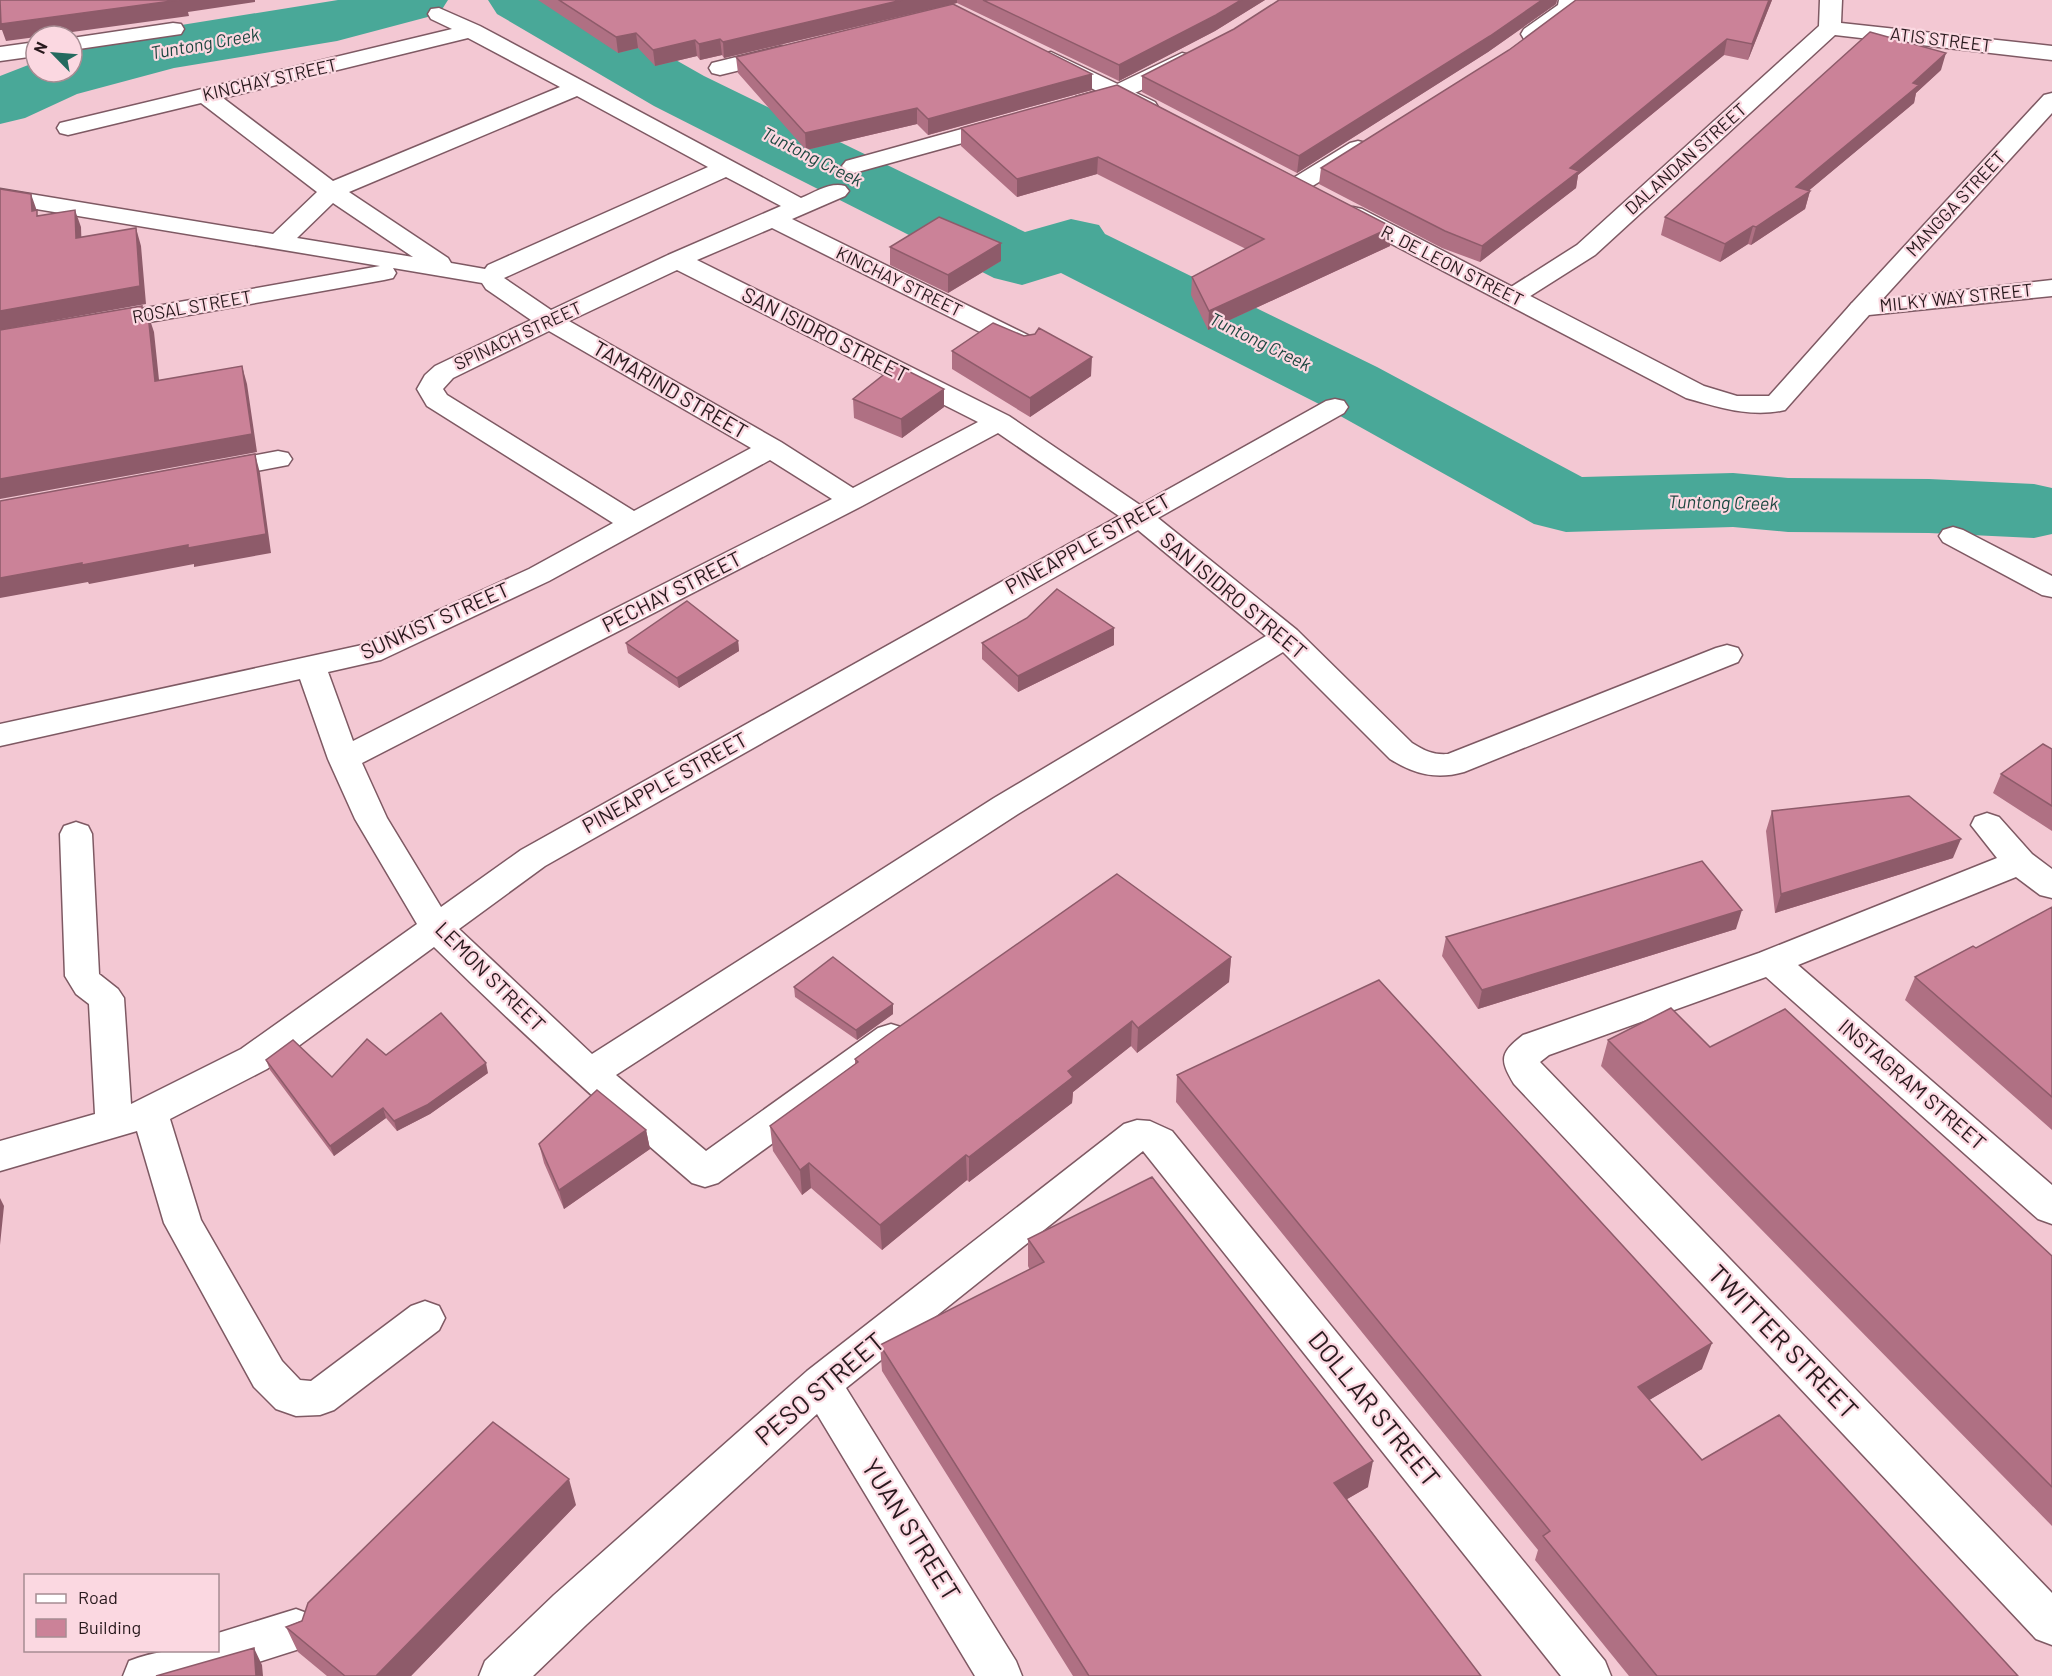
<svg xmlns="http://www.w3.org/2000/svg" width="2052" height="1676" font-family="Barlow,sans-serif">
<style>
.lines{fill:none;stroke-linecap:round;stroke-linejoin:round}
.stream{fill:#49a898;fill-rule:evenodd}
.river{fill:#49a898;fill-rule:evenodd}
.minor-casing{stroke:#7e5963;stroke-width:3}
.tertiary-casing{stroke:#7e5963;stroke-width:3}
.minor{fill:#fff;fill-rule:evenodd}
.tertiary{fill:#fff;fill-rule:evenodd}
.wall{fill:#af7083}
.shaded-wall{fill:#8e5b6a}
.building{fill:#cb8298;stroke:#8e5b6a;stroke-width:1.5}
.labels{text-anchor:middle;stroke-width:4.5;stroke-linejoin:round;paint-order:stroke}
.far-street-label{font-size:18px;fill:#28191d;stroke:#fbd8e1}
.far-water-label{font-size:18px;font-style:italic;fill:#1c463f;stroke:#fbd8e1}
.street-label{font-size:21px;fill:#28191d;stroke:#fbd8e1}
.near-street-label{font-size:26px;fill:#28191d;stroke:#fbd8e1}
</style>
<rect width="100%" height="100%" fill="#f3c8d3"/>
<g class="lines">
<path class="stream" d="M2052,499V509L2034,516L2026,511L2029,508Z"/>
<path class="river" d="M338,0H448L439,14L337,41L174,68L77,94L25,118L0,124V76L36,62V72H72V52L169,27Z
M488,0H570L704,76L1025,232L1071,219L1099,225L1105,234L1377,367L1582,477L1733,473L1788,478L1929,479L2034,484L2052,488V534L2034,538L1929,533L1788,532L1733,527L1566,532L1534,524L1317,403L1061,273L1022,285L994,278L654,106L497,14Z"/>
<g class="minor-casing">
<path id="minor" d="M1559,0H1581C1574,17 1542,43 1524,39L1521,34L1524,29L1558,5Z
M1820,0H1842L1841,23L2052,46V60L1835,35L1595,255L1521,302L1512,305L1503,302L1499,297L1503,292L1577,245L1819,26Z
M439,8L480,26L801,198C816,192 830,182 845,186L849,191L845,196L792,219L1034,338L1038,344L1034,350L1025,352L1016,350L772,228L697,260L1009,416L1140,505L1326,401L1335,399L1344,401L1348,407L1344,413L1158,518L1297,630L1412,743C1425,751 1433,755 1448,754L1716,648L1727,645L1738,648L1742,655L1738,662L1464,772C1436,780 1414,774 1390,759L1283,652L1018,814L616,1075L706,1151L878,1028L891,1024L904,1028L909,1038L904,1048L718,1183L705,1187L692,1183C603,1107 517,1029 434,947L267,1069L170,1119L201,1220L282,1361L300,1380L311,1381L411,1306L425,1301L439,1306L445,1318L439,1330L334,1410L320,1415L296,1416L276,1409L254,1387L164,1223L137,1131L0,1171V1141L95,1114L89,1004L76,994L65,976L60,834L64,826L76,822L88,826L92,834L99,974L118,989L124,998L131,1104L241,1049L417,924L355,819L328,759L300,679L0,746V724L362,645L529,569L613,523L427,406L417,389L425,375L435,366L531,320L486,289L482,283L393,268L396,273L393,278L384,280L99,331L90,328L86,323L90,318L380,266L0,203V189L273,234L317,192L201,103L68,135L60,133L57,128L60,123L452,29L431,19L428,14L431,9ZM468,38L560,87L333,181L223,98ZM577,96L708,167L488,265L485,269L451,263L448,258L349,192ZM726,177L781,206L668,255L551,310L504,278ZM333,203L413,257L297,238ZM677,270L978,422L853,488L781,442L569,321ZM549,331L751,448L634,511L447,395L443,389L453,378ZM998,433L1119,516L521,850L441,907L387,818L362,763L862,506ZM770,460L832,499L353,741L328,672L381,660L549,581ZM1138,530L1266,636L994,798L592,1054L459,929L545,866Z
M173,23L181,24L184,29L181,34L72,50V38Z
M36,42V56L0,61V47Z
M782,46L790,48L793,53L790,58L720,75L712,73L709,68L712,63Z
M1182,53L1190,55L1193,60L1190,65C1164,78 1104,114 1076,107L1073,102L1076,97L1111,87Z
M2052,93V113L1870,313L1861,316L1852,313L1848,308L1852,303L2044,95Z
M1005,117L1013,119L1016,124L1013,129L854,173L846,171L842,166L846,161Z
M1358,141L1366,143L1370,148L1366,153L1306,190L1298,192L1290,190L1286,185L1290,180L1350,143Z
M278,451L288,453L292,459L288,465L214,479L204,477L200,471L204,465Z
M1953,527L1963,530L2052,576V597L2042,595L1943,542L1939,536L1943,530Z
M1987,813L1999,817L2032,854L2052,869V898L2040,895L2016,877L1798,965L2052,1185V1224L2038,1219L1766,977L1549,1055L1540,1062L2052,1593V1645L2036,1639L1514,1084C1499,1059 1500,1053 1523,1035L1759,953L1997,858L1971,825L1975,817Z
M1137,1120L1150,1121L1172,1131L1605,1661L1611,1676H1561L1143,1151L846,1388L1016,1661L1022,1676H975L817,1414L586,1625L533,1676H479L485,1661L554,1595L807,1371L1124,1124Z
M296,1609L312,1615L318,1630L312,1645L215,1676H123L129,1661C162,1648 183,1650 218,1650V1633Z"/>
</g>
<g class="tertiary-casing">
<path id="tertiary" d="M1051,52L1155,102L1158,107L1155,112L1147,114L1139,112L1043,64L1040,59L1043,54Z
M1353,207L1362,209L1704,386L1737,396H1769L1852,303L2052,280V296L1869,315L1785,410C1751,418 1718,407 1686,398L1344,219L1341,214L1344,209Z"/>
</g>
<use href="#minor" class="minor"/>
<use href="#tertiary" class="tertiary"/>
</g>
<path class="wall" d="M538,0H1265L1215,31L1119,81L957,3L724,58L722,55L700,60L697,56L655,66L638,48L618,53Z
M1279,0H1557L1556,4L1488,52L1297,173L1142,92V76L1234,29Z
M1576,0H1772L1748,60L1724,55L1578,175L1576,188L1480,262L1442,248L1319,184L1321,168L1509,50Z
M736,57L1092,90L928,135L917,124L806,150L738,73Z
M1941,70L1916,93L1914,103L1808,191H1810L1805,209L1751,245L1748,244L1720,262L1661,235L1665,217Z
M1117,85L1392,227L1390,246L1208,330L1191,295L1192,277L1246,249L1097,174L1017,197L961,146V128Z
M890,247L1001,261L948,293L890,265Z
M952,351L1091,376L1030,417L952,369Z
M944,389V407L902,438L854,418L853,399Z
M1114,628V645L1018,692L982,659V643Z
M738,641L739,651L679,688L628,653L626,643Z
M2052,749V831L1993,793L2001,774Z
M1772,811L1953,858L1775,913L1766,831Z
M2052,908V1130L1905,1000L1915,977L1976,948Z
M1736,929L1478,1009L1442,956L1446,937Z
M1231,957L1229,982L1137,1053L1131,1046L1073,1092L1072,1103L969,1182L967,1180L882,1250L811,1188L802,1195L773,1151L770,1126L855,1064V1059Z
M794,987L893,1004V1014L857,1040L795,997Z
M1608,1040L1710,1047L2052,1256V1526L1601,1066Z
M386,1055L488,1073L430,1114L397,1131L386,1118L334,1156L270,1070L266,1060L332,1077Z
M1177,1075L1702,1369L1649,1400L1702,1460L2018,1676H1629L1535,1560L1538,1550L1176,1102Z
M646,1130L650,1149L564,1209L544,1163L539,1144Z
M1028,1239L1368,1487L1347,1499L1481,1676H1073L882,1371L880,1345L1030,1270L1028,1266Z
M576,1505L411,1676H327L298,1652L286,1627Z"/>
<path class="shaded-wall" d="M179,0H255V2L188,12L189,16L43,36H36V37L6,41L2,30H0V13Z
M902,0H957V3L724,58L723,42Z
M1241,0H1265L1215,31L1119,81V65Z
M1542,0H1557L1556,4L1488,52L1297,173L1299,156Z
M1769,0H1772L1748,60L1752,44Z
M636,33L638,48L618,53L616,37Z
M720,39L722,55L700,60L699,44Z
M1727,39L1724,55L1578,175L1576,188L1480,262L1482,246L1570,168Z
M695,40L697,56L655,66L653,50Z
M1946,53L1941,70L1916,93L1914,103L1800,198L1810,191L1805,209L1751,245L1756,227L1796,187L1913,83Z
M1092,74V90L928,135V119Z
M917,108V124L806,150L805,133Z
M1098,157L1097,174L1017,197V179Z
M31,194L37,211H32Z
M75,210L81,227L82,256L76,238Z
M1753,226L1748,244L1720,262L1725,244Z
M1392,227L1390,246L1208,330L1209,311Z
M136,228L141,246L146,304L0,330V311Z
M1001,243V261L948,293V275Z
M148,314L154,332L161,399L155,381Z
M1092,357L1091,376L1030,417V398Z
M242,366L247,384L257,452L0,499V479Z
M944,389V407L902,438L901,419Z
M255,454L260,473L271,553L194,567V564L89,584L88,582L0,598V578Z
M1114,628V645L1018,692V676Z
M738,641L739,651L679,688L677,678Z
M1961,839L1953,858L1775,913L1781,894Z
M1742,910L1736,929L1478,1009L1482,990Z
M1231,957L1229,982L1137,1053L1138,1028Z
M893,1004V1014L857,1040L856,1030Z
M1132,1021L1131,1046L1073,1092L1072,1103L969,1182V1157L1068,1071Z
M486,1063L488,1073L430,1114L397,1131L394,1121Z
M383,1108L386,1118L334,1156L330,1146Z
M646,1130L650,1149L564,1209L559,1190Z
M966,1155L967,1180L882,1250L880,1225Z
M809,1163L811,1188L802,1195L800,1170Z
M0,1198L4,1206L0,1245Z
M1712,1343L1702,1369L1629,1412L1638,1387Z
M1373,1461L1368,1487L1330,1509L1334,1483Z
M569,1479L576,1505L411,1676H376Z
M254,1648L262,1665L263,1676H256Z"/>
<path class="building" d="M0,0H179L1,24Z
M559,0H902L723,42L720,39L699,44L695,40L653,50L636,33L616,37Z
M983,0H1241L1216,15L1119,65Z
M1279,0H1542L1490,36L1299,156L1142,76L1234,29Z
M1576,0H1769L1752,44L1727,39L1570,168L1579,171L1482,246L1445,231L1321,168L1509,50Z
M953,4L1092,74L928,119L917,108L805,133L736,57Z
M1870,32L1946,53L1913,83L1919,85L1796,187L1810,191L1756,227L1753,226L1725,244L1665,217Z
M1117,85L1392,227L1209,311L1192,277L1264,239L1098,157L1017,179L961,128Z
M0,189L31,194L32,211L37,210V216L75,210L76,238L136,228L140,286L0,311Z
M939,217L1001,243L948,275L890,247Z
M142,306V315L148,314L155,381L242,366L252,434L0,479V330Z
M993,323L1024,336L1035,334L1039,328L1092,357L1030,398L952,351Z
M896,365L944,389L901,419L853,399Z
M255,454L266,534L188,548V545L82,565V563L0,578V501Z
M1057,589L1114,628L1018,676L982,643L1027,618Z
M687,601L738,641L677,678L626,643Z
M2043,744L2052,749V806L2001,774Z
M1909,796L1961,839L1781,894L1772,811Z
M1702,861L1742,910L1482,990L1446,937Z
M1117,874L1231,957L1138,1028L1132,1021L1068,1071L1073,1077L969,1157L966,1155L880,1225L809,1163L800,1170L770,1126L858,1062L855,1059L886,1036Z
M2052,907V1097L1915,977L1973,946L1976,948Z
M833,957L893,1004L856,1030L794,987Z
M1379,980L1712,1343L1638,1387L1702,1460L1779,1415L2018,1676H1657L1543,1536L1550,1531L1177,1075Z
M1671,1008L1710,1047L1785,1009L2052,1256V1487L1608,1040Z
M441,1013L486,1063L427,1105L394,1121L383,1108L330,1146L266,1060L293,1040L332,1077L367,1039L386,1055Z
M597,1090L646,1130L559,1190L539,1144Z
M1152,1177L1373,1461L1334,1483L1481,1676H1089L880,1345L1044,1262L1028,1239Z
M493,1422L569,1479L376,1676H345L286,1627L302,1621L308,1603Z
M254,1648L256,1676H156Z"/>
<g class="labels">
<g class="far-street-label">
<text transform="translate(1941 40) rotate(7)" y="6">ATIS STREET</text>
<text transform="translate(270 80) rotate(-13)" y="6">KINCHAY STREET</text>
<text transform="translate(1686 159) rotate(-42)" y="6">DALANDAN STREET</text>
<text transform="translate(1956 204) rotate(-47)" y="6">MANGGA STREET</text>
<text transform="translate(1452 266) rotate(27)" y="6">R. DE LEON STREET</text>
<text transform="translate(899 282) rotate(26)" y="6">KINCHAY STREET</text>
<text transform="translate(1956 298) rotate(-6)" y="6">MILKY WAY STREET</text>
<text transform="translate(192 307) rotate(-10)" y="6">ROSAL STREET</text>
<text transform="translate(518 336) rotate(-25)" y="6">SPINACH STREET</text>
</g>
<g class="far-water-label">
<text transform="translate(205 44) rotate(-10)" y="6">Tuntong Creek</text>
<text transform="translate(812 157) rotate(27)" y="6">Tuntong Creek</text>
<text transform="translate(1260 342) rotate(26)" y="6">Tuntong Creek</text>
<text transform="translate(1723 503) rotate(1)" y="6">Tuntong Creek</text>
</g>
<g class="street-label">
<text transform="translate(825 335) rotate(27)" y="7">SAN ISIDRO STREET</text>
<text transform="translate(670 390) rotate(30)" y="7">TAMARIND STREET</text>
<text transform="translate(1088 544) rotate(-29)" y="7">PINEAPPLE STREET</text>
<text transform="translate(672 592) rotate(-27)" y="7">PECHAY STREET</text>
<text transform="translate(1233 596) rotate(40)" y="7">SAN ISIDRO STREET</text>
<text transform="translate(435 621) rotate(-24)" y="7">SUNKIST STREET</text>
<text transform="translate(665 783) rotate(-29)" y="7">PINEAPPLE STREET</text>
<text transform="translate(490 977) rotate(45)" y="7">LEMON STREET</text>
<text transform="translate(1912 1085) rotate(41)" y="7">INSTAGRAM STREET</text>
</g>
<g class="near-street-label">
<text transform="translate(1783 1342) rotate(46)" y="9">TWITTER STREET</text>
<text transform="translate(820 1389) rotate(-40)" y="9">PESO STREET</text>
<text transform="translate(1374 1409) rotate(51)" y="9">DOLLAR STREET</text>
<text transform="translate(911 1530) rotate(58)" y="9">YUAN STREET</text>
</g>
</g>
<rect x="24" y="1574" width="195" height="78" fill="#fbd8e1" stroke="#a78c93" stroke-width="1.5"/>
<rect x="36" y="1594" width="30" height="9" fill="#ffffff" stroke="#a78c93" stroke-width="1.5"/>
<text x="78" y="1604" font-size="18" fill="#28191d">Road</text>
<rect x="36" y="1619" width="30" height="18" fill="#cb8298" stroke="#a78c93" stroke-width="1.5"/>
<text x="78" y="1634" font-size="18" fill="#28191d">Building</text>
<g transform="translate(54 54) rotate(295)"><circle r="28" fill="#fbd8e1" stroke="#a78c93" stroke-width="1.5"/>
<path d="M0-4.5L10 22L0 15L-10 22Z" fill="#246a5f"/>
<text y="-9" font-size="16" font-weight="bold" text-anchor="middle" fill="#28191d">N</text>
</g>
</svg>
